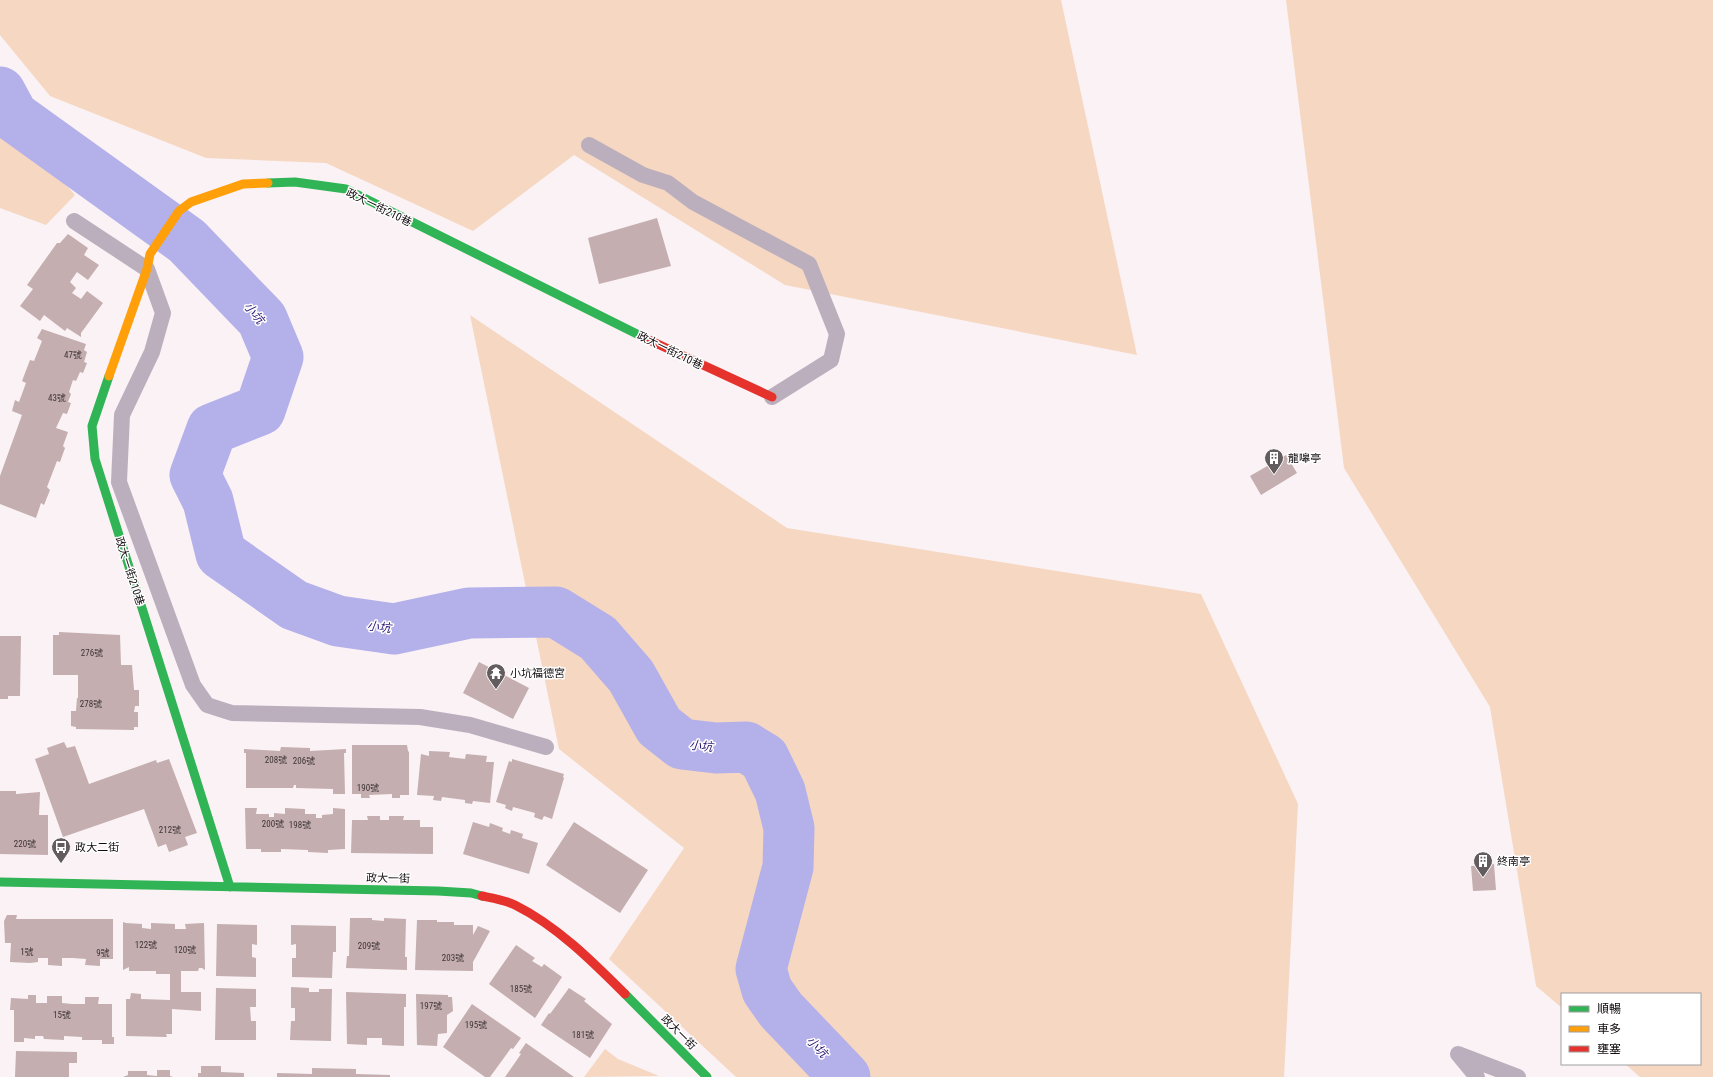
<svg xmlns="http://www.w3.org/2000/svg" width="1713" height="1077" font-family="'Roboto Condensed','Noto Sans TC',sans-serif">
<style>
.green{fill:#f6d7c2}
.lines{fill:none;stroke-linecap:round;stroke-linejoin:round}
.river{stroke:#b3b0ea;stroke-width:51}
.building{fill:#c4aeaf}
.lane{stroke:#bbafbe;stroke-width:16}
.fast{stroke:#30b455;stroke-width:9}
.slow{stroke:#ff9f0a;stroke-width:9}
.jam{stroke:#e5322d;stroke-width:9}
.labels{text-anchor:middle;stroke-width:3;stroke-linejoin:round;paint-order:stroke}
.number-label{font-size:9px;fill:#3e3436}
.street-label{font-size:11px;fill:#120c0e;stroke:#fff}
.poi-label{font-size:11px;fill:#120c0e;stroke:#fff;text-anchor:start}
.water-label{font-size:12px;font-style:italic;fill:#281271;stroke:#fff}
</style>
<rect width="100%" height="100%" fill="#faf2f5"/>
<path class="green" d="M0,0H1061L1137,355L785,285L574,155L473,231L326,163L206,158L50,96L0,35Z
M1286,0H1713V1077H1640L1625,1064H1700V994H1562V1008L1536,986L1490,707L1344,468Z
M0,108L75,195L46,225L0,208Z
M470,315L787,528L1201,594L1298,804L1284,1077H736L609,959L684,848L559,749Z
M605,1049L618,1059L659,1076L584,1077Z"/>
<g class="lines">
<path class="river" d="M0,92L13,116L187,241L262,319L278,357L260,410L212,429L195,475L208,501L221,554L294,605L338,621L394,629L469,613L556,612L598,638L631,676L659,726L682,744L716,748L746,747L764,758L780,791L789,828L788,867L761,969L767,990L781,1010L845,1077"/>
</g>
<path class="building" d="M657,218L671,266L599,284L588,238Z
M68,234L88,248L84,255L99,265L88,280L77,272L70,282L76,288L72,293L81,299L87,291L103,303L81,333V337L67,328L65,331L44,315L40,321L20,306L33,289L27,285L57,243H60Z
M42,329L86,344L84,350L87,352L84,362L87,363L83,373L80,372L76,381L73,380L69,392L71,394L68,402L71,403L67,414L63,413L56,428L68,432L63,446L65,448L60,462L57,461L47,487L50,490L44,505L41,503L36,518L0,504V476L22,415L12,411L15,400L19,402L26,383L22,381L30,360L34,361L42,341L37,338Z
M1286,455L1297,473L1261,495L1250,476Z
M59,632L120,635L121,665H132L134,690H139V706H135L134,712H138V727H134V730L76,729V727L71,726V711H76L77,698H78V675H53V635H59Z
M0,636H21L20,696H8V699H0Z
M479,662L529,688L513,719L463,693Z
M64,742L67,748L75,746L89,784L156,760L157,763L169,759L197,833L185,837L188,845L169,852L166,844L158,847L144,809L63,837L35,759L49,754L47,748Z
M352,745H407L408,751L409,752V795H400V798H392V794L369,795L370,798H361V794H352Z
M281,747L310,748V751L346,749V753H344L345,794H333V789L296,788V785H294L293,788H246V753H244V749L280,751Z
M429,751L450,752L449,757L465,759L466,754L487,756L486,762H494L490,803L473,801L472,804L465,803V800L442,797L441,801L433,800L434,796L417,795L421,754L429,756Z
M512,759L564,774L563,777L564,778L552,819L544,816L542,820L534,817L535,813L513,807L512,811L505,808L506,805L496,802L509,761L512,762Z
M0,791H16V794L40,792L39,815H48V855L0,854Z
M245,808H257L256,814H269V817H274V813L285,814V808L305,809V814H316V818H322V815L333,814V808L345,809V849L328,850V853L308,852V850L281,849V852H261V849H246Z
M367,816H380V820H389V816H404L403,820H420V827H433V854L351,853L352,820H368Z
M473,822L489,827L490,823L503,828L502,831L510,834L511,830L523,834L522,838L538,843L529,874L463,854Z
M574,822L648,870L620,913L546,865Z
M1494,864L1496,890L1473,891L1471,866Z
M7,915H17L16,919H113V959H100V966L85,965L86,959L73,958H62V966L48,965V958H38V962L30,963L10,962L11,943H5L4,921Z
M350,918H372V920L384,921V918L406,919L405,957H407V970L346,968L347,956H349Z
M417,920H437V922H454V925H473V935L478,926L490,931L473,962V971L415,970Z
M123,922L126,923L142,924V928L151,929V923L175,924V929H186L185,924L204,923L205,970L202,968H199L198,971H181V992H201V1011L172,1009V1034H166L167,1037L126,1036V999H130L131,993L141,994V999L170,1000V974H156V971H129V967L123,970Z
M217,924L257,925V945L252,944V957L256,958V977L216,976Z
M291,925L336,926V952H333L332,978L292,977V958H296V944L291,945Z
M516,945L535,958L532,961L542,967L544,964L562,977L535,1018L489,984Z
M291,987L309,988V992H319V989H332L331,1041L290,1040L291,1021H295V1008H291Z
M216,988L256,989V1007H250L251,1021H256V1040H215Z
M569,988L586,999L584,1001L612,1024L590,1058L541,1025L549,1013L550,1014Z
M346,992L406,994V1007H404V1046L382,1045V1038H367V1045L347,1044Z
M416,994L448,995V997H452L453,1011L447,1015V1033L438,1034L437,1046L417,1045Z
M28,995H36V1003H47V996H62V1003L72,1004H85V997H99L98,1004H112V1037H114V1044H102V1040H82V1037L64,1036V1040L44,1039L43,1036H35V1039L24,1038V1042H14V1010H10L11,998L28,999Z
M472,1004L521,1038L513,1049L511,1048L490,1077H485L443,1047Z
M526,1043L574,1077H505L521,1054L519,1053Z
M16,1051L77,1052V1063H69V1077H15Z
M201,1066H221V1072L244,1073V1077H198V1073H201Z
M312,1068L356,1069V1074L390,1075V1077H277V1073L312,1074Z
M157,1070H170V1076L173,1077H123L128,1075V1071H147V1075L157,1076Z"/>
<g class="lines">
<path class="lane" d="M589,145L643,175L668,183L693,202L809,264L837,334L831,360L772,397
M74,221L147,269L163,313L152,352L122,415L119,482L193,685L207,705L232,713L420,717L470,725L546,747
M1477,1077L1458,1054L1518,1077"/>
<path class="fast" d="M268,183L295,182L346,189L649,340
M109,376L92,426L95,459L230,887
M0,882L438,891L471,893L482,896
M625,994L707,1077"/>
<path class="slow" d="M109,376L147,269L150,254L179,211L191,202L243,184L268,183"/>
<path class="jam" d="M649,340L772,397
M482,896C492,898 505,900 515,905C557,926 592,961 625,994"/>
</g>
<defs>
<g id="building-pin" transform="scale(1)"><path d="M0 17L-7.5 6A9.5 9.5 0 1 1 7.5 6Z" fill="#635c5f" stroke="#fff"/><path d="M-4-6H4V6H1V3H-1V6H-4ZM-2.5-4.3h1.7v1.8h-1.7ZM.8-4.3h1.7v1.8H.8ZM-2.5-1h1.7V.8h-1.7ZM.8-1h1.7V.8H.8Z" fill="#fff"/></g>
<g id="temple-pin" transform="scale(1)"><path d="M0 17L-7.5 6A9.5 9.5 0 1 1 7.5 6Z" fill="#635c5f" stroke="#fff"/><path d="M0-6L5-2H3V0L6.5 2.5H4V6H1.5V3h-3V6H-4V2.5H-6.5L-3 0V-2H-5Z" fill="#fff"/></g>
<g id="bus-pin" transform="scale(1)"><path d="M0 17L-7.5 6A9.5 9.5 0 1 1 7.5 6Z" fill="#635c5f" stroke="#fff"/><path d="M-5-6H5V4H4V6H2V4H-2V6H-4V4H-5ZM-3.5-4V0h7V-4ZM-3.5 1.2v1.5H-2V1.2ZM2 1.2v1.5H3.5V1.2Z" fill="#fff"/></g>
</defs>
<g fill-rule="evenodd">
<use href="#building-pin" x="1274" y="458"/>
<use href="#temple-pin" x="496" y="673"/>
<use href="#bus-pin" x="61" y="847"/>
<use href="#building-pin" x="1483" y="861"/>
</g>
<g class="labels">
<g class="number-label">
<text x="73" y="358">47號</text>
<text x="57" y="401">43號</text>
<text x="92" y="656">276號</text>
<text x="91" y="707">278號</text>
<text x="276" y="763">208號</text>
<text x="304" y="764">206號</text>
<text x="368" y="791">190號</text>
<text x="273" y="827">200號</text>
<text x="300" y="828">198號</text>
<text x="170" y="833">212號</text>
<text x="25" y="847">220號</text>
<text x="146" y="948">122號</text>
<text x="369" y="949">209號</text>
<text x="185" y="953">120號</text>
<text x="27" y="955">1號</text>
<text x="103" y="956">9號</text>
<text x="453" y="961">203號</text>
<text x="521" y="992">185號</text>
<text x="431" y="1009">197號</text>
<text x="62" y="1018">15號</text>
<text x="476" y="1028">195號</text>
<text x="583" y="1038">181號</text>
</g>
<g class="street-label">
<text transform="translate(379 207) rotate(26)" y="4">政大一街210巷</text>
<text transform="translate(670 350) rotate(26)" y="4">政大一街210巷</text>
<text transform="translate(130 571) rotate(72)" y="4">政大一街210巷</text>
<text transform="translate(388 878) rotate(1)" y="4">政大一街</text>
<text transform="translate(679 1032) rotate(45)" y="4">政大一街</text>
</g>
<g class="poi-label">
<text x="1288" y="462">龍嗥亭</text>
<text x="510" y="677">小坑福德宮</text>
<text x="75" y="851">政大二街</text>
<text x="1497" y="865">終南亭</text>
</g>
<g class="water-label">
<text transform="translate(254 313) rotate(51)" y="4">小坑</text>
<text transform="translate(379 627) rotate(7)" y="4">小坑</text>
<text transform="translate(701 746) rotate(6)" y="4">小坑</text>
<text transform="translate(817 1047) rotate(46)" y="4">小坑</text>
</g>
</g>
<rect x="1561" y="993" width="140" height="72" fill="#ffffff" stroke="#a09e9f"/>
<rect x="1569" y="1006" width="20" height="6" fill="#30b455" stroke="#a09e9f"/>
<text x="1597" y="1013" font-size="12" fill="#120c0e">順暢</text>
<rect x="1569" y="1026" width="20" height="6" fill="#ff9f0a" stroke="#a09e9f"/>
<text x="1597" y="1033" font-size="12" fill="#120c0e">車多</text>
<rect x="1569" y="1046" width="20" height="6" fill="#e5322d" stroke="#a09e9f"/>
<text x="1597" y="1053" font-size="12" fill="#120c0e">壅塞</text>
</svg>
